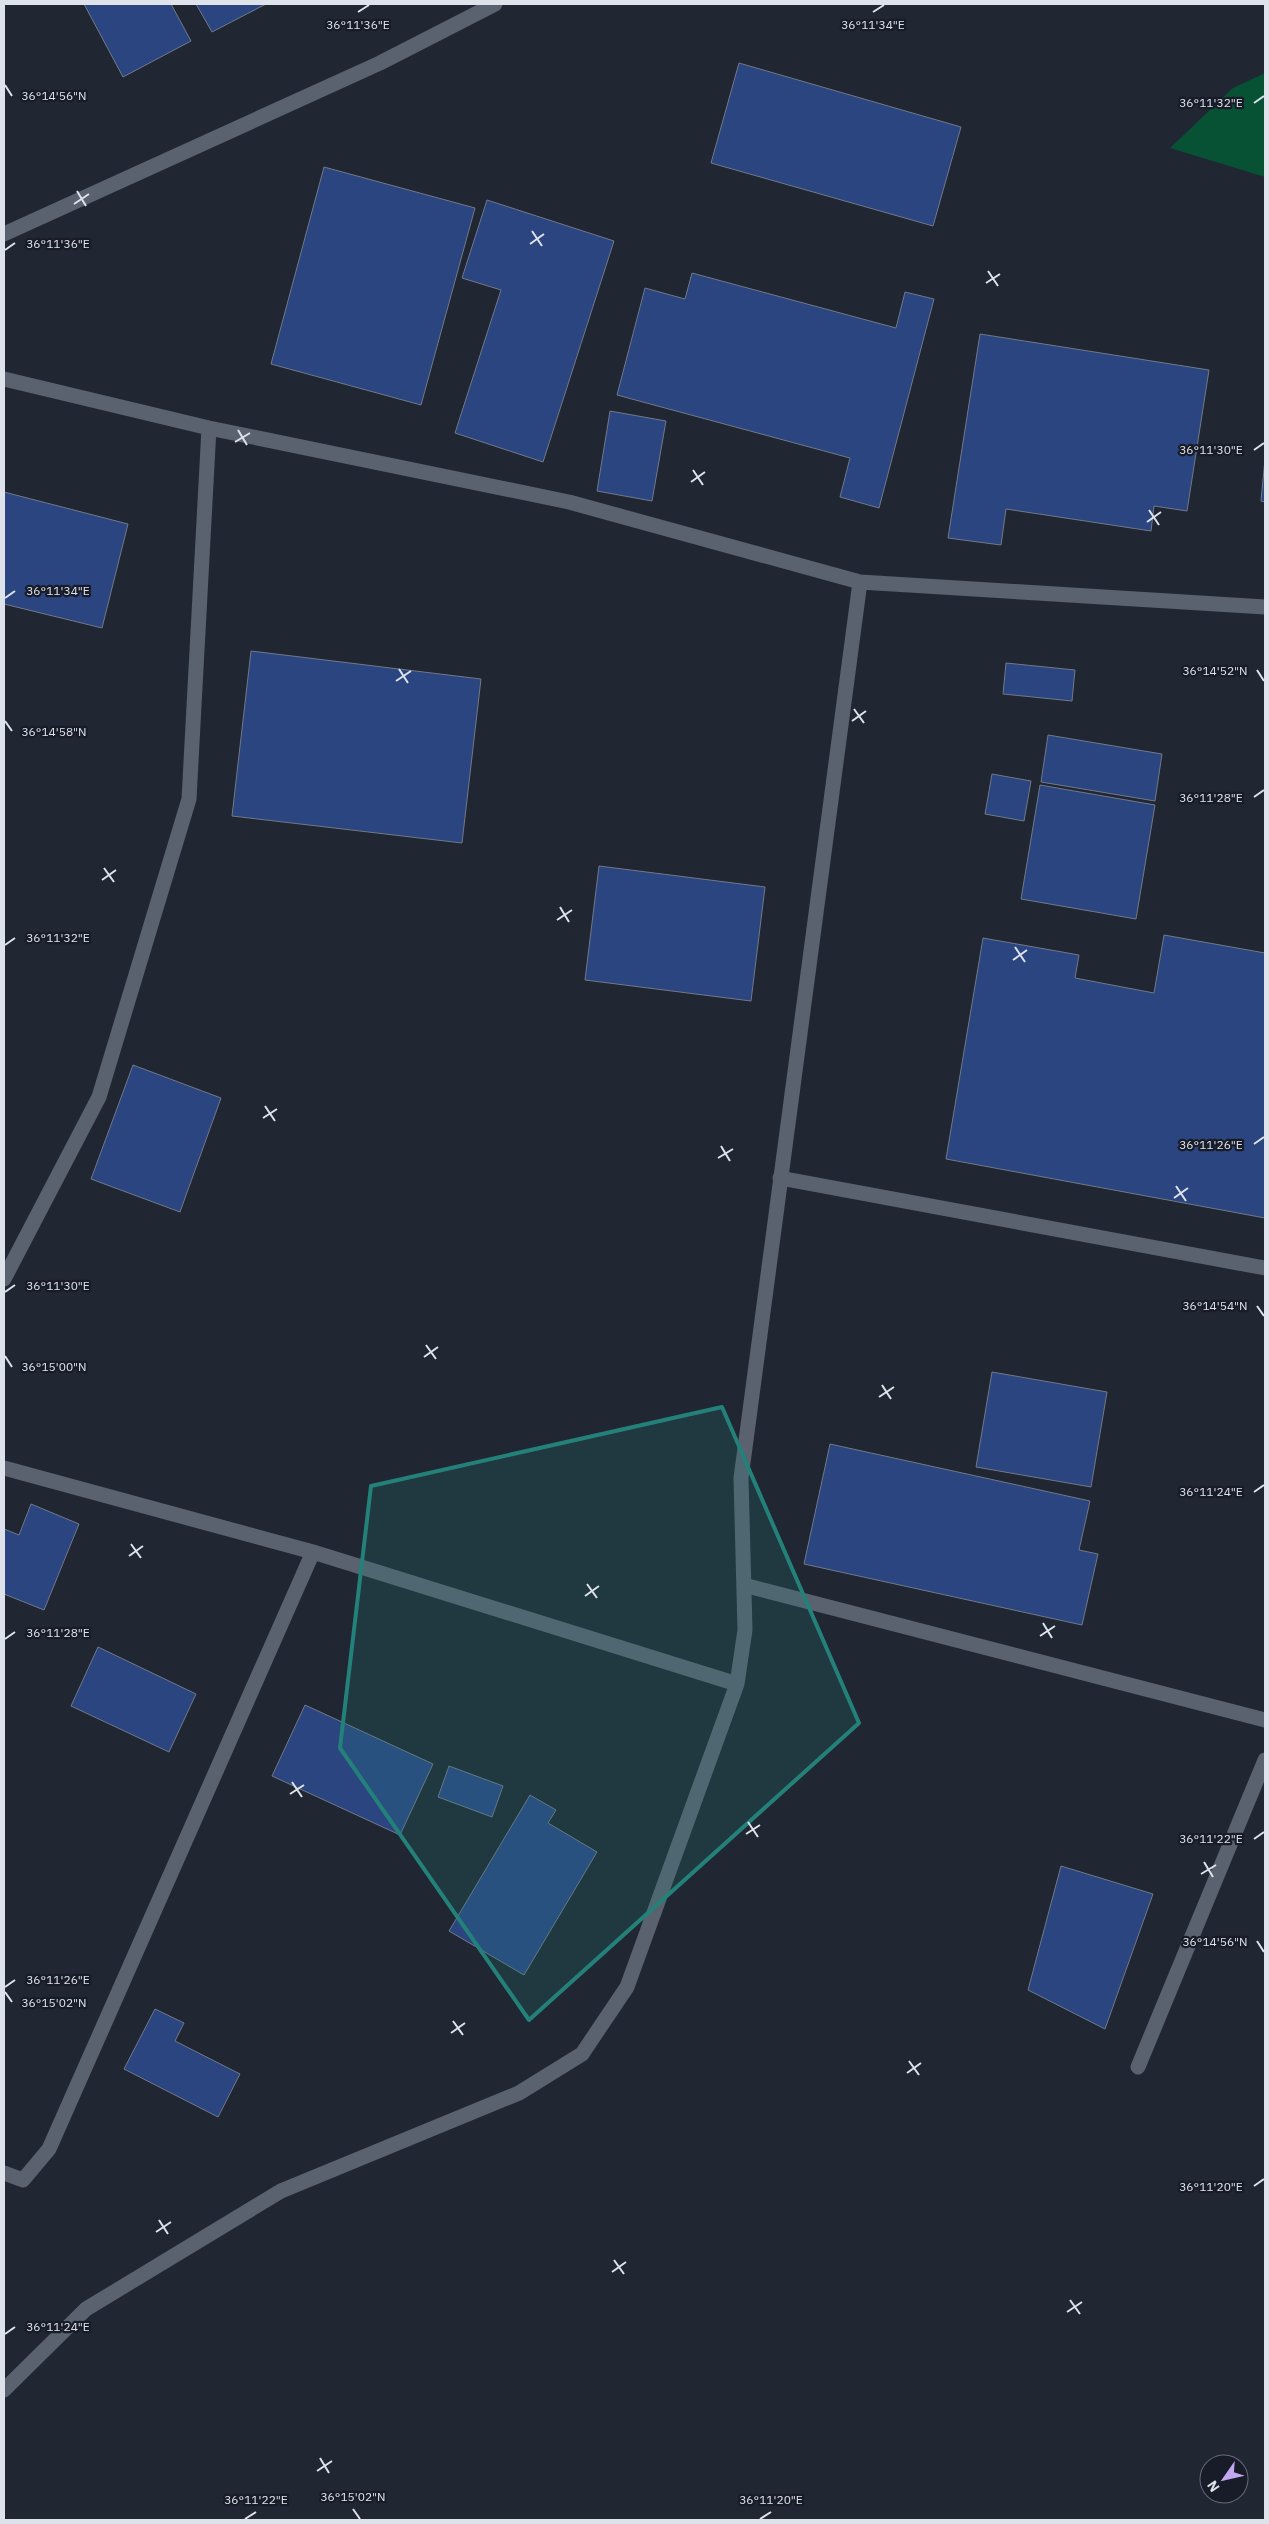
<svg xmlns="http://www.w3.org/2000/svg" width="1269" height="2524" font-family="'IBM Plex Sans',sans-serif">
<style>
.green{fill:#075235}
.building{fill:#2b4581;stroke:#727987}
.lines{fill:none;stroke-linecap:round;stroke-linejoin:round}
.minor{stroke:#5a616f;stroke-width:15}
.marked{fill:#24817a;fill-opacity:0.2;stroke:#24817a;stroke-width:4;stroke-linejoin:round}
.ticks{fill:none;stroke:#dee2ea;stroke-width:2}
.ticks-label{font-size:12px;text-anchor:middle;fill:#dee2ea;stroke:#171c28;stroke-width:4.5;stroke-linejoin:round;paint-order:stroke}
</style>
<rect width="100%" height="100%" fill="#202632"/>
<path class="green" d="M1265,73V177L1170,148L1233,88Z"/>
<path class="building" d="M84,4H171L191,41L123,77Z
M196,4H266L212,32Z
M739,63L961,127L933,226L711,163Z
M324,167L475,208L421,405L271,364Z
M487,200L614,241L543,462L455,433L501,290L462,278Z
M692,273L896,328L905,292L934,299L879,508L840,497L850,458L617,395L645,288L685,299Z
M980,334L1209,370L1187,511L1154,506L1151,531L1006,509L1001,545L948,538Z
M610,411L666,421L652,501L597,491Z
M1265,459V502L1261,501Z
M4,492L128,524L102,628L4,604Z
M251,651L481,679L462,843L232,816Z
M1006,663L1075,670L1072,701L1003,694Z
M1048,735L1162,754L1155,801L1041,782Z
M992,774L1031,781L1024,821L985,814Z
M1040,785L1155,805L1136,919L1021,899Z
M599,866L765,887L751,1001L585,980Z
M1164,935L1265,953V1218L946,1159L983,938L1079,955L1075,978L1154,993Z
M133,1065L221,1098L180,1212L91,1179Z
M992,1372L1107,1392L1091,1487L976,1467Z
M830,1444L1090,1501L1079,1550L1098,1554L1082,1625L804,1564Z
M31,1504L79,1524L44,1610L4,1594V1529L19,1535Z
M98,1647L196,1694L169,1752L71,1706Z
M305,1705L433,1764L400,1835L272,1776Z
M449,1766L503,1786L492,1817L438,1797Z
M530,1795L556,1810L548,1823L597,1852L524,1975L449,1931Z
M1061,1866L1153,1894L1105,2029L1028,1990Z
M155,2009L184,2023L175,2041L240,2074L218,2117L124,2069Z"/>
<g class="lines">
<path class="minor" d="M4,234L380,63L495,4
M4,379L209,428L569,502L860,582L1265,607
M780,1178L1265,1268
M4,1279L99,1097L189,799L209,428
M4,1468L313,1552L737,1684L745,1630L741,1478L860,582
M744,1585L1265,1720
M1138,2067L1265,1760
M4,2173L23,2180L49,2149L313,1552
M4,2390L86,2309L281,2191L519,2093L582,2054L627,1987L737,1684"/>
</g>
<path class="marked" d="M722,1407L859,1723L529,2020L340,1748L371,1486Z"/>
<path class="ticks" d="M358,12L369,5M873,12L884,5M5,85L12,96M1254,103L1264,96M77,191L86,206M74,204L89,194M532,231L542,246M530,244L544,234M5,250L15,243M988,271L998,286M986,283L1000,274M238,430L247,445M235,442L250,433M1254,450L1264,443M693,470L703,485M691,482L705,472M1149,510L1159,525M1147,522L1161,512M5,598L15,591M399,669L408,683M1257,670L1264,681M396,681L411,671M854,709L864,723M5,721L12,731M852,721L866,711M1254,797L1264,790M104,868L114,882M102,880L116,870M560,907L569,922M557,920L572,910M5,945L15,938M1015,947L1025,962M1013,960L1027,950M265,1106L275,1121M263,1118L277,1109M1254,1144L1264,1137M721,1146L730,1161M718,1158L733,1149M1176,1186L1186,1201M1174,1198L1188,1188M5,1292L15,1285M1257,1306L1264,1316M426,1345L436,1359M5,1356L12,1367M424,1357L438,1347M882,1385L891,1399M879,1397L894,1387M1254,1492L1264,1485M131,1544L141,1558M129,1556L143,1546M587,1584L597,1598M585,1596L599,1586M1043,1623L1052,1638M1040,1636L1055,1626M5,1639L15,1632M292,1782L302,1797M290,1794L304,1785M748,1822L758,1837M746,1834L760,1825M1254,1839L1264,1832M1204,1862L1213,1877M1201,1874L1216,1865M1257,1941L1264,1952M5,1987L15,1980M5,1992L12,2002M453,2021L463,2035M451,2033L465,2023M909,2061L919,2075M907,2073L921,2063M1254,2186L1264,2179M159,2220L168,2234M156,2232L171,2222M614,2260L624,2274M612,2272L626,2262M1070,2300L1080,2314M1067,2312L1082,2302M5,2334L15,2327M320,2458L329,2473M317,2471L332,2461M353,2509L360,2519M245,2519L256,2512M760,2519L771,2512"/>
<g class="ticks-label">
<text x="358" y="29">36°11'36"E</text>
<text x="873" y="29">36°11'34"E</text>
<text x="54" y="100">36°14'56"N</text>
<text x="1211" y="107">36°11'32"E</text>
<text x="58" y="248">36°11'36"E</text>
<text x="1211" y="454">36°11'30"E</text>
<text x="58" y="595">36°11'34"E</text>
<text x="1215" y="675">36°14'52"N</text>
<text x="54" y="736">36°14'58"N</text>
<text x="1211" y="802">36°11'28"E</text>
<text x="58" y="942">36°11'32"E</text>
<text x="1211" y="1149">36°11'26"E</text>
<text x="58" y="1290">36°11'30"E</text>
<text x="1215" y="1310">36°14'54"N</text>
<text x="54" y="1371">36°15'00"N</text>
<text x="1211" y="1496">36°11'24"E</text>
<text x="58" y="1637">36°11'28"E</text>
<text x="1211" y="1843">36°11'22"E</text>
<text x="1215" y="1946">36°14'56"N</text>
<text x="58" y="1984">36°11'26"E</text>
<text x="54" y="2007">36°15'02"N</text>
<text x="1211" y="2191">36°11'20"E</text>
<text x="58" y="2331">36°11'24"E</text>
<text x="353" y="2501">36°15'02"N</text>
<text x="256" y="2504">36°11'22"E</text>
<text x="771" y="2504">36°11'20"E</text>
</g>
<rect width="1269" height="2524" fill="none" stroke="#dee2ea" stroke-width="10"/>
<g transform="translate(1224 2479) rotate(236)"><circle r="24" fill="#171c28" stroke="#676b76"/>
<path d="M0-4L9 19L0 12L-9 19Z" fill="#c4a7f1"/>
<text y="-8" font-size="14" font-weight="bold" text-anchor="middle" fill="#dee2ea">N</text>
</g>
</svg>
